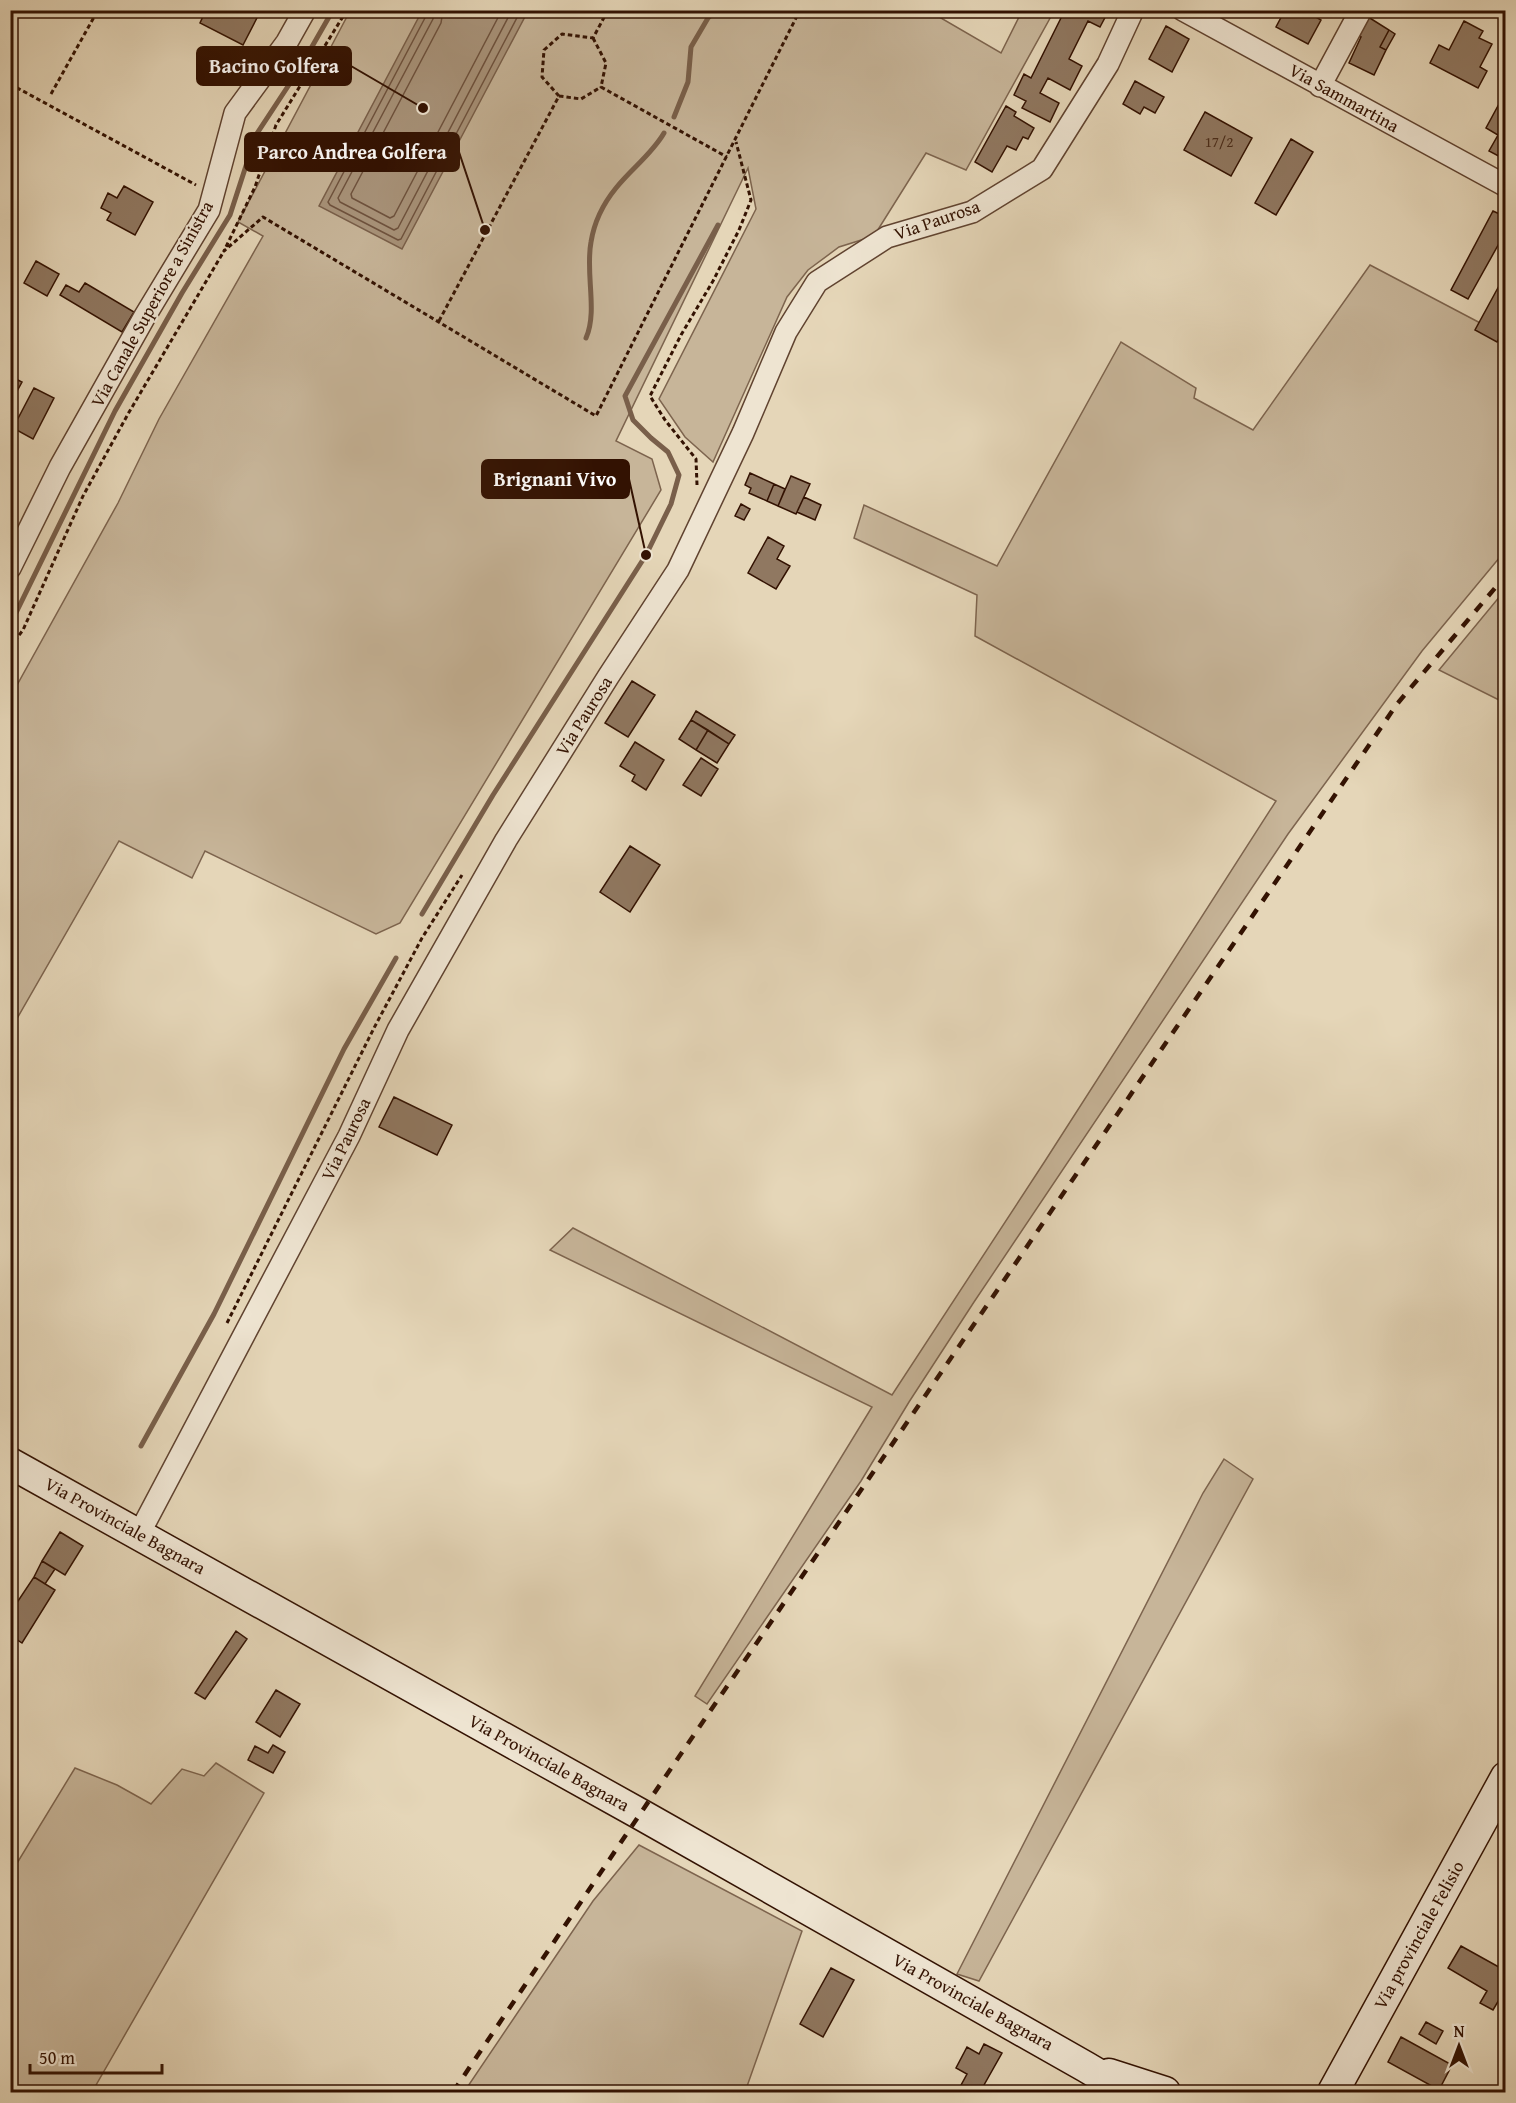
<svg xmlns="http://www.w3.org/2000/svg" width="1516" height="2103" font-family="'Gentium Book Plus',serif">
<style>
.green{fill:#c7b599;stroke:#7d644e;stroke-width:1.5}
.water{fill:#a8937a;stroke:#795f4a;stroke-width:1.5}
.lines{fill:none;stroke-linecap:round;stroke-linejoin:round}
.shore{stroke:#6e523e;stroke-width:1.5}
.stream{stroke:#795f4a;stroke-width:5}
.building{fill:#907861;stroke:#331202;stroke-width:1.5}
.minor-casing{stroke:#604330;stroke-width:24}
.secondary-casing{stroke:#331202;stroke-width:33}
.path{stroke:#331202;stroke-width:3;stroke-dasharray:4.5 3;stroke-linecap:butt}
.minor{stroke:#eee4d1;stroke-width:21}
.secondary{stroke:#eee4d1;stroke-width:30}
.rail{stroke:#331202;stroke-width:4.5;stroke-dasharray:10 10;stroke-linecap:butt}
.labels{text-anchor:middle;stroke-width:4.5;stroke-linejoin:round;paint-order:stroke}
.number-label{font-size:15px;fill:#4a2c1a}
.street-label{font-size:18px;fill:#331202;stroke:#eee4d1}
.leader{fill:none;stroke:#331202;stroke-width:2}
.callout-dot{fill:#331202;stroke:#eee4d1;stroke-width:2}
.callout{fill:#331202;stroke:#331202;stroke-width:2}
.callout-label{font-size:20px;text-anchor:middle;font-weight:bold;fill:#fff}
</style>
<rect width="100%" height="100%" fill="#e5d6b8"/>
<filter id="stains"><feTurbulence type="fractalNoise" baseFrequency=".00333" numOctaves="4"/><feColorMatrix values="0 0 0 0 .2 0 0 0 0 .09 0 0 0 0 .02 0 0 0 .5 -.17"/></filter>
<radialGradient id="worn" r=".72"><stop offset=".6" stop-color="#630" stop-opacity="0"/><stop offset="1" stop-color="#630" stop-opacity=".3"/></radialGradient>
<path class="green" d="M350,11H929L1001,53L1022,11H1054L966,170L926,153L874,236L839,247L808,270L787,297L713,462L685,437L659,399L756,209L748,168L616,441L652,459L661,490L400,923L376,934L205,851L192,878L119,841L11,1029V696L118,503L159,419L263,236L238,222Z
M1370,265L1505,336V551L1422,651L1288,834L974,1302L909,1402L861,1481L707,1704L695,1696L872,1407L550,1250L573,1228L892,1395L1045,1161L1276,801L975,636L977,595L854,538L864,505L997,566L1121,342L1196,388L1194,398L1253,430Z
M1505,590V703L1439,670Z
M1224,1459L1253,1479L979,1981L957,1974L1203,1493Z
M216,1763L264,1793L92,2092H11V1873L75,1768L117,1785L151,1804L182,1769L204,1776Z
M639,1845L802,1931L745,2092H464L593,1901Z"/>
<path class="water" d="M422,11H528L402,249L319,206Z"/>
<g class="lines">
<path class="shore" d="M427,10L426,16L328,202L330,205L398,240L401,239L521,10
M434,10L433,19L338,198L340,202L394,230L398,228L512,10
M443,10L441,23L351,194L352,198L390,218L394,216L502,10"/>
<path class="stream" d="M674,117L688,82L691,47L708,18L717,10
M586,338C598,311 585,273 591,242C594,223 603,204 616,188C631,169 652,154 664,133
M10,625L115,411L182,293L230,215L256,135L298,71L333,10
M422,914L493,795L646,555L671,504L679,475L668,452L651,438L633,420L625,396L718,225
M141,1446L214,1314L344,1049L396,958"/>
</g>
<path class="building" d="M253,10L259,14L243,45L200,23L206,10Z
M1065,10H1109L1100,27L1088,21L1069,59L1082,66L1070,90L1048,78L1040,93L1059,103L1050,122L1022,108L1026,101L1014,95L1024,74L1031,78Z
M1285,10H1304L1321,20L1308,44L1276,27Z
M1365,15L1389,30L1380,47L1386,50L1374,75L1349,63L1361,37L1356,35Z
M1464,21L1483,31L1479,38L1492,44L1480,67L1487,71L1478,88L1430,63L1439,45L1449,50Z
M1166,26L1189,39L1172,72L1149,59Z
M1389,30L1395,34L1386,50L1380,47Z
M1135,81L1164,97L1155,113L1144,107L1140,114L1123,104Z
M1506,91L1505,124L1506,160L1489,151L1498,135L1486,128Z
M1006,106L1016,112L1014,116L1034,128L1028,139L1023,137L1016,150L1007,146L992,172L975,162Z
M1205,112L1252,138L1231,176L1184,150Z
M1291,139L1313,152L1276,215L1255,203Z
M124,186L153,202L135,235L107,220L111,213L101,208L108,193L117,198Z
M1493,211L1506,217V231L1468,299L1451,290Z
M36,261L59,274L47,296L24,283Z
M1506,273V326L1497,342L1475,330Z
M85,283L134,312L122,332L60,295L66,285L79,292Z
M10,376L22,382L10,404Z
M34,388L54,398L33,439L13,428Z
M750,473L774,484L767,501L749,493L751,488L745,485Z
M791,476L810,484L796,514L778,506Z
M774,484L785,489L778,506L767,501Z
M804,497L821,505L815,520L797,512Z
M741,504L750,509L744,520L735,516Z
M768,537L784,546L777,559L790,566L776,589L748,573Z
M632,681L655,695L628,737L605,723Z
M696,711L735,735L729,744L691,720Z
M691,720L708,730L696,750L679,739Z
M708,730L729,744L717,763L696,750Z
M635,742L664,760L646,790L632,781L635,775L620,766Z
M701,758L718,769L701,796L683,785Z
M630,846L660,865L630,912L600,892Z
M394,1097L452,1125L437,1155L379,1127Z
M60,1532L83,1546L65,1575L42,1561Z
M42,1561L55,1569L45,1584L34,1577Z
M34,1577L55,1590L22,1643L10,1635V1613Z
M236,1631L247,1639L205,1699L195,1693Z
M276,1690L300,1704L280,1737L256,1722Z
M273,1745L285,1752L273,1773L248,1760L255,1746L268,1753Z
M1461,1946L1506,1971V1988L1493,2010L1480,2003L1487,1991L1448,1968Z
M831,1968L854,1980L823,2037L800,2024Z
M1426,2022L1443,2031L1436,2044L1419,2034Z
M1401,2037L1452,2065L1439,2090L1388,2062Z
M984,2044L1002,2053L980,2092H969L960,2087L967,2074L956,2068L967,2047L979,2054Z"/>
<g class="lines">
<g class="minor-casing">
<path id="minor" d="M1183,10L1506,186
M1320,86L1361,10
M10,568L60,467L145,316L209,210L235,113L287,42L305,10
M139,1534L349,1136L398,1030L506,840L608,677L678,570L743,433L786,332L817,282L887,237L972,212L1042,169L1108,64L1133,10"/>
</g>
<g class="secondary-casing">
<path id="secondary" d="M10,1463L640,1814L1086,2067L1128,2092
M1109,2074L1165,2092
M1333,2092L1506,1777"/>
</g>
<path class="path" d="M347,10L276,125L255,187L224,251L263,217L596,416L800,10
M593,38L606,63L601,87L727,157
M10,84L196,185
M51,94L98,10
M559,96L581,99L601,87
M439,321L559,96L542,77L544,50L562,34L593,38L608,10
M697,485L696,459L665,420L650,396L681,335L713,281L739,230L751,200L736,142
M10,596L15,587
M10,647L23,630L83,496L128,414L224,251
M227,1323L374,1028L422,938L462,875"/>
<use href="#minor" class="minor"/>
<use href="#secondary" class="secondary"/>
<path class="rail" d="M453,2092L640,1814L1397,704L1506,575"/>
</g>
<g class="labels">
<g class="number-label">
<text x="1219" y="147">17/2</text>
</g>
<g class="street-label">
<text transform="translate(1344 98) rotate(29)" y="6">Via Sammartina</text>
<text transform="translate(937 220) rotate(-19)" y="6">Via Paurosa</text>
<text transform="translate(152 304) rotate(-61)" y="6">Via Canale Superiore a Sinistra</text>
<text transform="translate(584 716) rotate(-58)" y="6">Via Paurosa</text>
<text transform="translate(346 1139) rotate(-64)" y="6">Via Paurosa</text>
<text transform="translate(125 1526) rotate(29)" y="6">Via Provinciale Bagnara</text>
<text transform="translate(549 1763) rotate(29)" y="6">Via Provinciale Bagnara</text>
<text transform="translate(1419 1935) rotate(-61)" y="6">Via provinciale Felisio</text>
<text transform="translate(973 2002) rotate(29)" y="6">Via Provinciale Bagnara</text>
</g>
</g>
<path class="leader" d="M423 108L351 66M485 230L459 152M646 555L629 479"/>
<g class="callout-dot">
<circle cx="423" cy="108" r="6"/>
<circle cx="485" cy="230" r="6"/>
<circle cx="646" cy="555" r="6"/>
</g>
<g class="callout">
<rect x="197" y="47" width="154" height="38" rx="6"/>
<rect x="245" y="133" width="214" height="38" rx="6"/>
<rect x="482" y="460" width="147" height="38" rx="6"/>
</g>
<g class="callout-label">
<text x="274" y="73">Bacino Golfera</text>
<text x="352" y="159">Parco Andrea Golfera</text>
<text x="555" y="486">Brignani Vivo</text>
</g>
<rect width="1516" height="2103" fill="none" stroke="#e5d6b8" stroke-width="36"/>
<rect x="12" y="12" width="1492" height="2079" fill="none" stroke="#331202" stroke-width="3"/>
<rect x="18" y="18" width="1480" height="2067" fill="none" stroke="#331202" stroke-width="1.5"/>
<g transform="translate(1459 2046)" stroke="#eee4d1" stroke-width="4.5" paint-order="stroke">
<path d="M0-4.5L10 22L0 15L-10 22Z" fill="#331202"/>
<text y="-9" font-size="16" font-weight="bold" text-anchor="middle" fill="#331202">N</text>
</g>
<path d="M30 2064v9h132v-9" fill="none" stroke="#331202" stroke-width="3"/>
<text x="39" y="2064" font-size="18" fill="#331202" stroke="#eee4d1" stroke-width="4.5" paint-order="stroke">50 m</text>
<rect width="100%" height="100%" filter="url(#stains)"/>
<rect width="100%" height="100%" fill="url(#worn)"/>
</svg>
